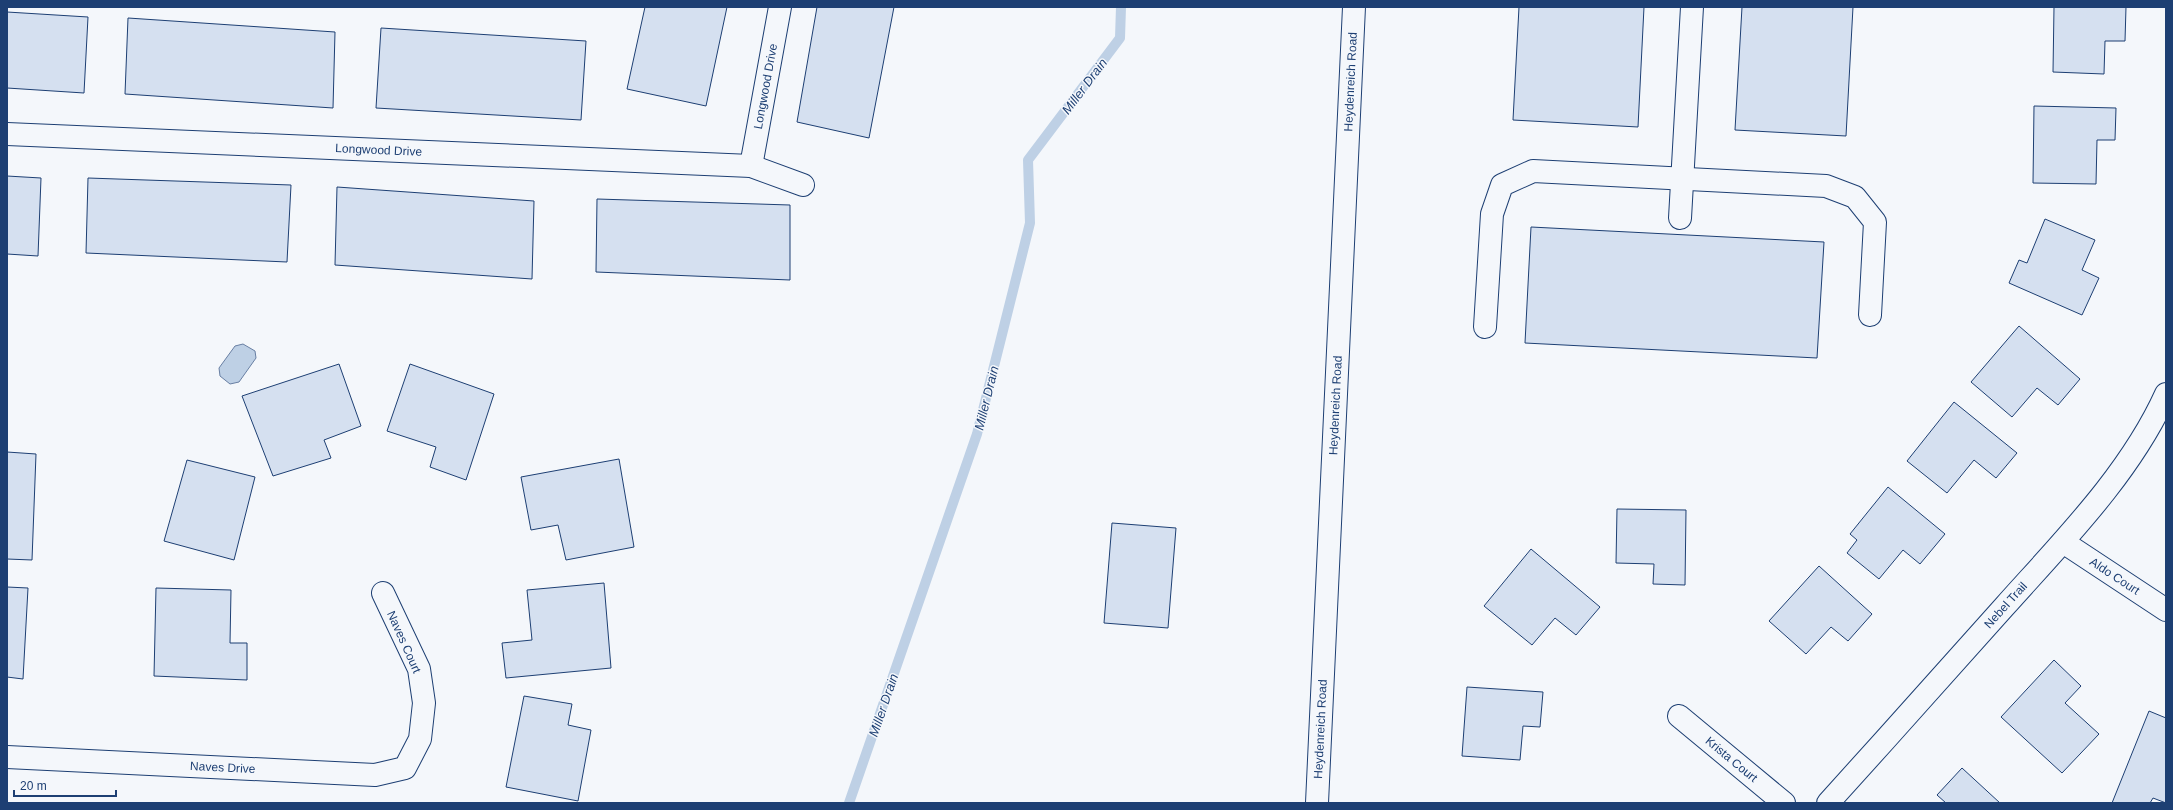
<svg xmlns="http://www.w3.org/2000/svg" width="2173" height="810" font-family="Arial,sans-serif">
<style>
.water{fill:#bed0e5;stroke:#687fa3}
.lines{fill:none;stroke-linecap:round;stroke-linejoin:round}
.stream{stroke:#bed0e5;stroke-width:10}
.building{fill:#d5e0f0;stroke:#1d3f73}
.street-casing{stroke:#1d3f73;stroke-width:24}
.secondary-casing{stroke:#1d3f73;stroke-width:24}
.street{stroke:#f4f7fb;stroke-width:22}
.secondary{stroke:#f4f7fb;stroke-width:22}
.labels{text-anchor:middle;stroke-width:3;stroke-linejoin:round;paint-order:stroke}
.street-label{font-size:12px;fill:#1d3f73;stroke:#f4f7fb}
.water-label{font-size:13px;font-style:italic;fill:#1d3f73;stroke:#f4f7fb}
</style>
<rect width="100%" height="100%" fill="#f4f7fb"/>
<path class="water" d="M243,344L255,351L256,358L239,382L230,384L220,376L219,368L235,346Z"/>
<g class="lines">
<path class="stream" d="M849,803L977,434L1030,223L1028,160L1120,38L1121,7"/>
</g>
<path class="building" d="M645,7H727L706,106L627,89Z
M817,7H894L869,138L797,122Z
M1519,7H1644L1638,127L1513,120Z
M1742,7H1853L1846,136L1735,130Z
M2054,7H2126L2125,41H2105L2104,74L2053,72Z
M7,12L88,17L84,93L7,88Z
M128,18L335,32L333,108L125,94Z
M381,28L586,41L581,120L376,108Z
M2034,106L2116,108L2115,140H2097L2096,184L2033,183Z
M7,176L41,178L38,256L7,254Z
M88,178L291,185L287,262L86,253Z
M337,187L534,201L532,279L335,265Z
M597,199L790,205V280L596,272Z
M2045,219L2095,240L2082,270L2099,278L2082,315L2009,283L2019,260L2027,263Z
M1531,227L1824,242L1817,358L1525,343Z
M2019,326L2080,379L2058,405L2037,388L2012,417L1971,382Z
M339,364L361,426L324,440L331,458L273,476L242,396Z
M410,364L494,394L466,480L430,467L436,447L387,431Z
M1954,402L2017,453L1996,478L1974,460L1947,493L1907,461Z
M7,452L36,454L32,560L7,559Z
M619,459L634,547L566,560L558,525L531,530L521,477Z
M187,460L255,477L234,560L164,541Z
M1888,487L1945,534L1920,564L1903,550L1879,579L1847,553L1857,540L1850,534Z
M1617,509L1686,510L1685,585L1653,584L1654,564L1616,563Z
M1112,523L1176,528L1168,628L1104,623Z
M1531,549L1600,607L1576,635L1555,618L1532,645L1484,606Z
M1819,566L1872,614L1848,641L1831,627L1806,654L1769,621Z
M604,583L611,668L506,678L502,643L532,640L527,590Z
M7,587L28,588L23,679L7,677Z
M156,588L231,590L230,643H247V680L154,676Z
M2054,660L2081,686L2065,703L2099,734L2062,773L2001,717Z
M1467,687L1543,692L1540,727L1523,726L1520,760L1462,756Z
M524,696L572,704L568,725L591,730L578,801L506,787Z
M2149,711L2166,718V803L2153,798L2150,803H2112Z
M1962,768L2000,803H1946L1937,795Z"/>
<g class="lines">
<g class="street-casing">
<g id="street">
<path id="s1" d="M7,134L751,166L803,185"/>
<path id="s2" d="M751,166L780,7"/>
<path d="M1680,218L1692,7"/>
<path d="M1485,327L1492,214L1502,185L1533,171L1826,186L1855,197L1875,222L1870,315"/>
<path id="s3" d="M2063,542L2166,610"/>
<path id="s4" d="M1679,716L1784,803"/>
<path id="s5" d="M7,757L375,775L405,768L420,739L424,703L419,669L383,593"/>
<path id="s6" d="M1828,803C1887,738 1945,673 2004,607C2062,542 2130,474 2166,394"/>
</g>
</g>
<g class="secondary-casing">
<g id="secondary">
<path id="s7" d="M1317,803L1354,7"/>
</g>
</g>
<use href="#street" class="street"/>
<use href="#secondary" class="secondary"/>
</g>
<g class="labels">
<g class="street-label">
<text dy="4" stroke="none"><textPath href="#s7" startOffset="722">Heydenreich Road</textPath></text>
<text dy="4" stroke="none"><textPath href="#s2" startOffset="81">Longwood Drive</textPath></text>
<text dy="4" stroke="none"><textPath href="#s1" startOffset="372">Longwood Drive</textPath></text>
<text dy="4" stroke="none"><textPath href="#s7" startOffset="398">Heydenreich Road</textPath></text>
<text dy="4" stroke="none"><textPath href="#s3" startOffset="62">Aldo Court</textPath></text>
<text dy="4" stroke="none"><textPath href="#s6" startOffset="266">Nebel Trail</textPath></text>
<text transform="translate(404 642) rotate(66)" y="4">Naves Court</text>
<text dy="4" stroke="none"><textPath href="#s7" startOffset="74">Heydenreich Road</textPath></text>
<text dy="4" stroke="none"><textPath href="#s4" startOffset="68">Krista Court</textPath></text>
<text dy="4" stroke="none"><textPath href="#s5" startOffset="216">Naves Drive</textPath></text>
</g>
<g class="water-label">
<text transform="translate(1084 86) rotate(-53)" y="5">Miller Drain</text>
<text transform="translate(986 398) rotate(-76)" y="5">Miller Drain</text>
<text transform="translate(883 705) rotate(-71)" y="5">Miller Drain</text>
</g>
</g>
<rect width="2173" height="810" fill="none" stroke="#1d3f73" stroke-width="16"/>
<path d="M14 790v6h102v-6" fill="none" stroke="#1d3f73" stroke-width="2"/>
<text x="20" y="790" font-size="12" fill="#1d3f73" stroke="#f4f7fb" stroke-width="3" paint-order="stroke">20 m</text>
</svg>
